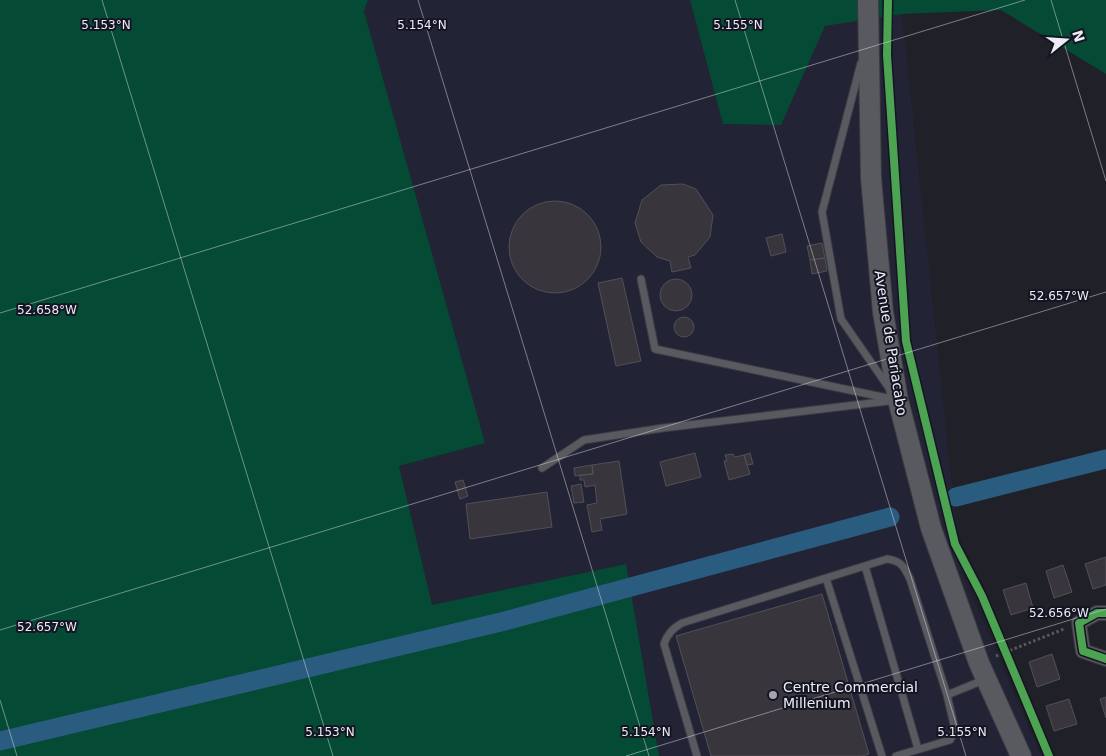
<svg xmlns="http://www.w3.org/2000/svg" width="1106" height="756" font-family="'DejaVu Sans',sans-serif">
<style>
.built{fill:#232336}
.green{fill:#054a34}
.lines{fill:none;stroke-linecap:round;stroke-linejoin:round}
.canal{stroke:#2a5c7f;stroke-width:19}
.building{fill:#38363c;stroke:#525056}
.service-casing{stroke:#3c3b43;stroke-width:9}
.minor-casing{stroke:#3c3b43;stroke-width:16}
.secondary-casing{stroke:#3c3b43;stroke-width:22}
.path{stroke:#57575e;stroke-width:3;stroke-dasharray:2.5 2.5;stroke-linecap:butt}
.service{stroke:#595960;stroke-width:7}
.minor{stroke:#595960;stroke-width:14}
.secondary{stroke:#595960;stroke-width:20}
.cycleway-casing{stroke:#141422;stroke-width:11}
.cycleway{stroke:#4ca352;stroke-width:8}
.ticks{fill:none;stroke:#ececf7;stroke-width:1;stroke-opacity:0.45}
.poi-dot{fill:#a5a5af;stroke:#141422;stroke-width:2}
.labels{text-anchor:middle;stroke-width:4;stroke-linejoin:round;paint-order:stroke}
.street-label{font-size:14px;fill:#ececf7;stroke:#141422}
.poi-label{font-size:14px;fill:#ececf7;stroke:#141422;text-anchor:start}
.ticks-label{font-size:12px;text-anchor:middle;fill:#ececf7;stroke:#141422;stroke-width:4;stroke-linejoin:round;paint-order:stroke}
</style>
<rect width="100%" height="100%" fill="#202028"/>
<path class="built" d="M369,0H690L724,124L781,125L825,26L902,14L961,571L1041,756H659L625,564L432,606L399,466L484,443L364,11Z"/>
<path class="green" d="M0,0H368L364,11L485,443L399,466L432,605L626,564L659,756H0Z
M690,0H1106V74L1001,10L902,14L825,26L781,125L723,124Z"/>
<g class="lines">
<path class="canal" d="M956,497L1106,459
M0,741L505,621L890,517"/>
</g>
<path class="building" d="M683,184L696,189L713,215L710,237L695,255L688,257L691,268L672,272L670,261L657,257L641,242L635,223L642,200L661,185Z
M509 247a46 46 0 1 1 92 0a46 46 0 1 1-92 0Z
M782,234L786,252L771,256L766,238Z
M822,243L825,258L810,260L807,246Z
M825,258L827,271L812,274L810,260Z
M622,278L641,361L616,366L598,283Z
M660 295a16 16 0 1 1 32 0a16 16 0 1 1-32 0Z
M674 327a10 10 0 1 1 20 0a10 10 0 1 1-20 0Z
M695,453L701,477L666,486L660,462Z
M750,453L753,464L747,465L744,455Z
M733,454L735,457L744,455L750,474L729,480L724,461H727L725,455Z
M619,461L627,514L600,519L602,530L592,532L587,505L597,503L595,485L585,487L584,480H580V475L593,474L592,465Z
M592,465L593,474L575,476L574,468Z
M463,480L468,496L460,499L455,482Z
M581,484L584,502L574,503L571,486Z
M547,492L552,527L470,539L466,504Z
M1106,557V585L1093,589L1085,564Z
M1063,565L1072,592L1054,598L1046,571Z
M1026,583L1033,608L1011,615L1003,590Z
M822,594L869,754L862,756H711L676,636Z
M1052,654L1060,679L1037,687L1029,662Z
M1106,697V718L1100,699Z
M1069,699L1077,724L1054,731L1046,706Z"/>
<g class="lines">
<g class="service-casing">
<path id="service" d="M861,63L822,212L841,319L889,388
M641,279L655,349L892,399
M542,468L584,440L663,428L897,400
M865,566L918,749
M826,578L882,756
M947,695L986,679
M697,756L664,644C667,634 673,628 682,623L887,559C901,561 904,566 910,579L947,695L954,725V733L950,740L896,756"/>
</g>
<g class="minor-casing">
<path id="minor" d="M1106,613H1097L1079,623L1083,651L1106,659"/>
</g>
<g class="secondary-casing">
<path id="secondary" d="M868,0L871,178L883,312L898,400L931,528L979,663L1021,756"/>
</g>
<path class="path" d="M996,656L1064,629"/>
<use href="#service" class="service"/>
<use href="#minor" class="minor"/>
<use href="#secondary" class="secondary"/>
<g class="cycleway-casing">
<path id="cycleway" d="M888,0L887,55L906,341L955,544L982,596L1049,756
M1106,613H1097L1079,623L1083,651L1106,659"/>
</g>
<use href="#cycleway" class="cycleway"/>
</g>
<path class="ticks" d="M102,0L333,756M418,0L649,756M735,0L966,756M1051,0L1106,181M0,313L1025,0M0,630L1106,292M0,700L17,756M626,756L1106,609"/>
<circle class="poi-dot" cx="773" cy="695" r="5"/>
<g class="labels">
<g class="street-label">
<text transform="translate(891 343) rotate(81)" y="5">Avenue de Pariacabo</text>
</g>
<g class="poi-label">
<text x="783" y="692">Centre Commercial<tspan x="783" dy="16">Millenium</tspan></text>
</g>
</g>
<g class="ticks-label">
<text x="106" y="29">5.153°N</text>
<text x="422" y="29">5.154°N</text>
<text x="738" y="29">5.155°N</text>
<text x="1059" y="300">52.657°W</text>
<text x="47" y="314">52.658°W</text>
<text x="1059" y="617">52.656°W</text>
<text x="47" y="631">52.657°W</text>
<text x="330" y="736">5.153°N</text>
<text x="646" y="736">5.154°N</text>
<text x="962" y="736">5.155°N</text>
</g>
<g transform="translate(1066 40) rotate(73)" stroke="#141422" stroke-width="4" paint-order="stroke">
<path d="M0-4L9 19L0 12L-9 19Z" fill="#ececf7"/>
<text y="-8" font-size="14" font-weight="bold" text-anchor="middle" fill="#ececf7">N</text>
</g>
</svg>
